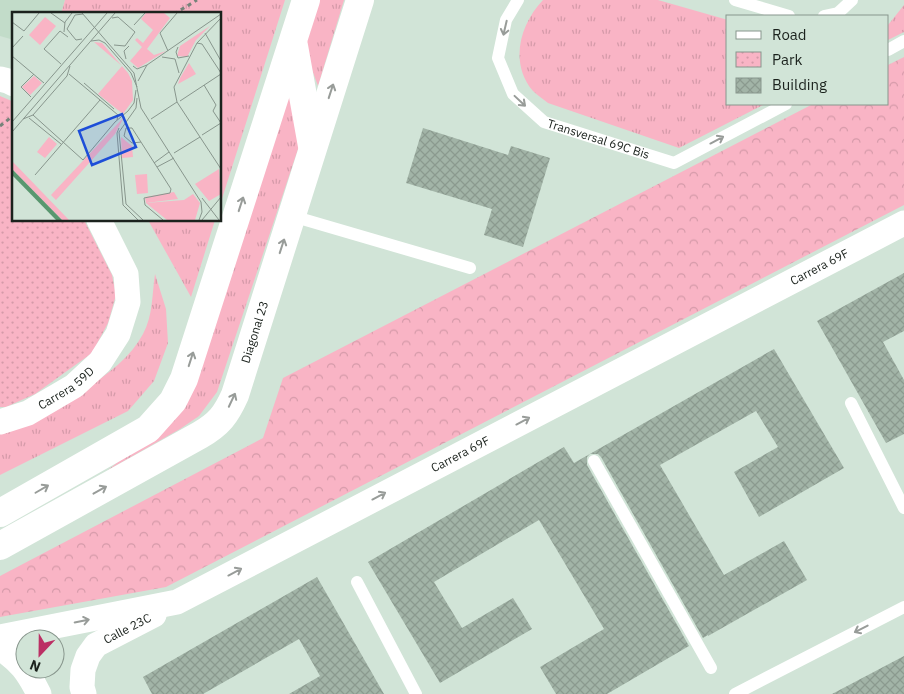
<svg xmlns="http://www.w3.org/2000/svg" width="904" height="694" font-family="'IBM Plex Sans',sans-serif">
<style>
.built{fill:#c2dcc9}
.grass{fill:url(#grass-tufts)}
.forest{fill:url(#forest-crowns)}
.park{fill:url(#park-dots)}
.building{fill:url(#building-cross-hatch)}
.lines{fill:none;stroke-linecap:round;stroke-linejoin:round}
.path{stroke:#76837a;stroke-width:3;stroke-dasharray:4 4;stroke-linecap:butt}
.lane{stroke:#fff;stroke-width:12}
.street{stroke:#fff;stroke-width:25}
.secondary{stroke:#fff;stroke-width:28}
.oneway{stroke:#989c99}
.labels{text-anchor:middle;stroke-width:4;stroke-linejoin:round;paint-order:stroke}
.street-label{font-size:12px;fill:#1b221d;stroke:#d1e4d7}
.inset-road{fill:none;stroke:#88968d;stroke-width:1}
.view{fill:#1d4ed8;fill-opacity:0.15;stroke:#1d4ed8;stroke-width:2.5}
.inset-edge{fill:none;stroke:#1b221d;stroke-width:2.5}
</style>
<defs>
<pattern id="grass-tufts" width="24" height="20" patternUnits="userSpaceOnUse" patternTransform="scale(1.25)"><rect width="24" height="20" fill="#f9b4c5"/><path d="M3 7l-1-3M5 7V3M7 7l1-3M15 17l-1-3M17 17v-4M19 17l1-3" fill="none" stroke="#d59aa9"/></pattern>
<pattern id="forest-crowns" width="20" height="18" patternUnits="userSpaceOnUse" patternTransform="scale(1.25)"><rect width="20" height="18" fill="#f9b4c5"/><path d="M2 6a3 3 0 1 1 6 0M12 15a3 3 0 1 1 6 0" fill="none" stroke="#d59aa9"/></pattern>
<pattern id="park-dots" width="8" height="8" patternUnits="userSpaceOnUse" patternTransform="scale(1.25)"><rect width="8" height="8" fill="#f9b4c5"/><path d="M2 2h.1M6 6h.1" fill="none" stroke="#d59aa9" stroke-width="1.8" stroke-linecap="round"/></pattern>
<pattern id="building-cross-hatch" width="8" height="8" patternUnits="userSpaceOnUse" patternTransform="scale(1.25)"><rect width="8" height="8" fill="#a2b4a7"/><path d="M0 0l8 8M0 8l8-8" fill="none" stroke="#8b9a8f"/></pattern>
</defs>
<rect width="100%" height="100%" fill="#d1e4d7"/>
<path class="built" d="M0,0H65L61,14H14V40L0,36Z"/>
<path class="grass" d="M65,0H285L220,205V14H61Z
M317,0H344L318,86L303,45Z
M543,0H658L728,20V104H765L679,148L548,103C543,99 537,95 533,91C509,63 520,24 543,0Z
M904,5V32L888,40V25Z
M289,88L299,146L217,392L199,416L180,429L108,470L169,421Z
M148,220H215L191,297Z
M155,274L166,309L168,343L154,381L128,411L0,475V433L7,432C49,409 120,378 143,334C153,316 152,294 155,274Z"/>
<path class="forest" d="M904,57V205L166,587L0,617V576L263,438L283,378L813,104H888V65Z"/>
<path class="park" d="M0,96L14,102V220H84L112,275L116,295L108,323L92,353L35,394L6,407H0Z"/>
<path class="building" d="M423,128L508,155L511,146L550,158L523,247L484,235L492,209L406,183Z
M904,273V331L883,342L904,380V434L886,443L817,321Z
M774,349L844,468L759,517L734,472L778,447L756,411L660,465L724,575L784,541L807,580L708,636V635L703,638L601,457L598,454H590L587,457V465L689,646L607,694H556L540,667L604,629L539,520L434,582L462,628L513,598L532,629L440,683L368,562L564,447L574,463Z
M317,577L384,694H289L320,676L299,639L203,694H152L143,677Z
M904,656V694H832Z"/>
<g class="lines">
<path class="path" d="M174,14L197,0
M0,126L14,115"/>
<g class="lane">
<path id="s1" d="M518,0L506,20L498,58L513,94L544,122L674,163L786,104"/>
<path d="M735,0L789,16"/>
<path d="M824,16L838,13L852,0"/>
<path d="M888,50L904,41"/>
<path d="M292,216L470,268"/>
<path d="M851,403L904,508"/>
<path d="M594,461L711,668"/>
<path d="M357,582L416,694"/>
<path d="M735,694L904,607"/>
</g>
<g class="street">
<path d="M0,79L8,81L14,84"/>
<path id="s2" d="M0,422L28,413L74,386L100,362L118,334L128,302L126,274L99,220"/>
<path id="s3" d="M0,637L177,602L904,223"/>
<path d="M0,648C20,661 28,672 39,694"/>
<path id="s4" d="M84,694L82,687L83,670L88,656L96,645L154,615"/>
</g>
<g class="secondary">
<path d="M294,46L312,146"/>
<path d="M0,513L148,429L173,401L184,379L306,0"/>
<path id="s5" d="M0,546L200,435C219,424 226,415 235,395L360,0"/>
</g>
</g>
<defs><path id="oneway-shaft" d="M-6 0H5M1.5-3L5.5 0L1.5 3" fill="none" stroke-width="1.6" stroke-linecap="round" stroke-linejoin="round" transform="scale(1.25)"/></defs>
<g class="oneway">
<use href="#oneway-shaft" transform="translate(505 28) rotate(103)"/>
<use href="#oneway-shaft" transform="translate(331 91) rotate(-72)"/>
<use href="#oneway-shaft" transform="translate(520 101) rotate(43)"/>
<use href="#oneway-shaft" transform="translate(717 140) rotate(-28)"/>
<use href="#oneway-shaft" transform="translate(241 204) rotate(-72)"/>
<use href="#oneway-shaft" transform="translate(282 246) rotate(-72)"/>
<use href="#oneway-shaft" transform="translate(191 359) rotate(-72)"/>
<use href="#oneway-shaft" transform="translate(232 400) rotate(-65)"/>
<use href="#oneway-shaft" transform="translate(523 421) rotate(-28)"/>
<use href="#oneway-shaft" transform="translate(42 489) rotate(-30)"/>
<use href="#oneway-shaft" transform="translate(100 490) rotate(-29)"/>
<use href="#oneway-shaft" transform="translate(379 496) rotate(-28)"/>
<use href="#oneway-shaft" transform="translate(235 572) rotate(-28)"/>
<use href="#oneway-shaft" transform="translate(82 621) rotate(-11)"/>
<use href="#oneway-shaft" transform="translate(861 629) rotate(153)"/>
</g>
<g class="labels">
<g class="street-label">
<text dy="4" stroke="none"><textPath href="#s1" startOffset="200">Transversal 69C Bis</textPath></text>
<text dy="4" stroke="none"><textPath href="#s3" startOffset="905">Carrera 69F</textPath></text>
<text dy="4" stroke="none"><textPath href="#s5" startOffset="349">Diagonal 23</textPath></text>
<text dy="4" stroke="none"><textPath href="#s2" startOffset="75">Carrera 59D</textPath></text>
<text dy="4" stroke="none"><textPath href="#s3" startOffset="500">Carrera 69F</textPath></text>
<text dy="4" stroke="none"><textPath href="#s4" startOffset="88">Calle 23C</textPath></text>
</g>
</g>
<g transform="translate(12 12)">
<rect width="209" height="209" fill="#d1e4d7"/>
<path d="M198,14L184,28L175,45L165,44L168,34ZM22,64L30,71L18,83L10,75ZM109,125L120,134L121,145L110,146ZM162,180L166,187L134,191L133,185Z" fill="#f9b4c5"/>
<path d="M112,105L103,122L44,188L39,183ZM0,149L57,208H50L0,157Z" fill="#f9b4c5"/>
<path d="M134,1H152L158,6L135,37L142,43L154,39L126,56L118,49L130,35L123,28L125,26L131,31L141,18L129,7ZM33,5L44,14L28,33L17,23ZM82,30L90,31L116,61L120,69L121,88L111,102L86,82L110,54ZM177,51L184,62L166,72L168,66ZM37,125L45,132L33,146L25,140ZM207,157L209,182L197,189L183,172ZM181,182L188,191L183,208H155L134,191L172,188Z" fill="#f9b4c5"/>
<path d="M135,162L136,181L125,182L123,163Z" fill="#f9b4c5"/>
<path d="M0,157L50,208H44L0,163Z" fill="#59976f"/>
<path class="inset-road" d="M39,1L53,11M70,1L122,61L129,96L189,190L190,200L187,208M100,6L106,5L123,20L113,34L102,33M209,6L185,31L162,75L165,90L209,157M0,10L12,19L27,1M122,13L133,1M52,20L53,10L60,1M193,21L209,49M70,27L64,28L55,17L63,3L71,2M79,29L87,28L93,31L119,61L125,75M185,31L190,32L209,61M166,35L164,40L166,46L177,44M0,36L11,24M156,39L148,21L165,1M0,44L32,71M150,45L163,47L167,61M114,47L112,39L117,34M49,52L32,37L48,19L56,25M121,54L125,57L135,53L209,2M57,62L106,103L105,108M126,69L135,53M72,71L102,97M192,73L204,93L201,99L209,111M19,85L9,75L22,62M125,86L124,96L107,120L114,192L131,208M168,89L209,62M21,103L71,148L103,110L116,99L122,91L124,78M17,106L49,132M11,107L21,103L55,64L58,54M139,107L165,90M0,110L95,1M107,116L105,121L111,193L126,208M0,120L103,1M190,123L209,111M129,130L120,131L112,124L114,116H120L159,177L158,181L132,186L133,193L151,208M162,141L188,125M142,151L157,140M145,155L162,146M23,163L88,88M190,186L207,208M190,208L209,185"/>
<path class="view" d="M110,102L124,135L80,153L67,119Z"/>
<rect width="209" height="209" class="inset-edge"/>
</g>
<rect x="726" y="15" width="162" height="90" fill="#d1e4d7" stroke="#88968d"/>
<rect x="736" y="31" width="25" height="8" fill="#ffffff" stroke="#88968d"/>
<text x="772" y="40" font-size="15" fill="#1b221d">Road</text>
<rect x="736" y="52" width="25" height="15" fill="url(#park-dots)" stroke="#88968d"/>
<text x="772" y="65" font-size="15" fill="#1b221d">Park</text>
<rect x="736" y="78" width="25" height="15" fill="url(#building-cross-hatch)" stroke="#88968d"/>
<text x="772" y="90" font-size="15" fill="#1b221d">Building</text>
<g transform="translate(40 654) rotate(202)"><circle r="24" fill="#d1e4d7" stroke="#88968d"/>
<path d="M0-4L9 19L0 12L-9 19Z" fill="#bb2f64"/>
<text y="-8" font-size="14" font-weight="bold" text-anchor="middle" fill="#1b221d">N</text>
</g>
</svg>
